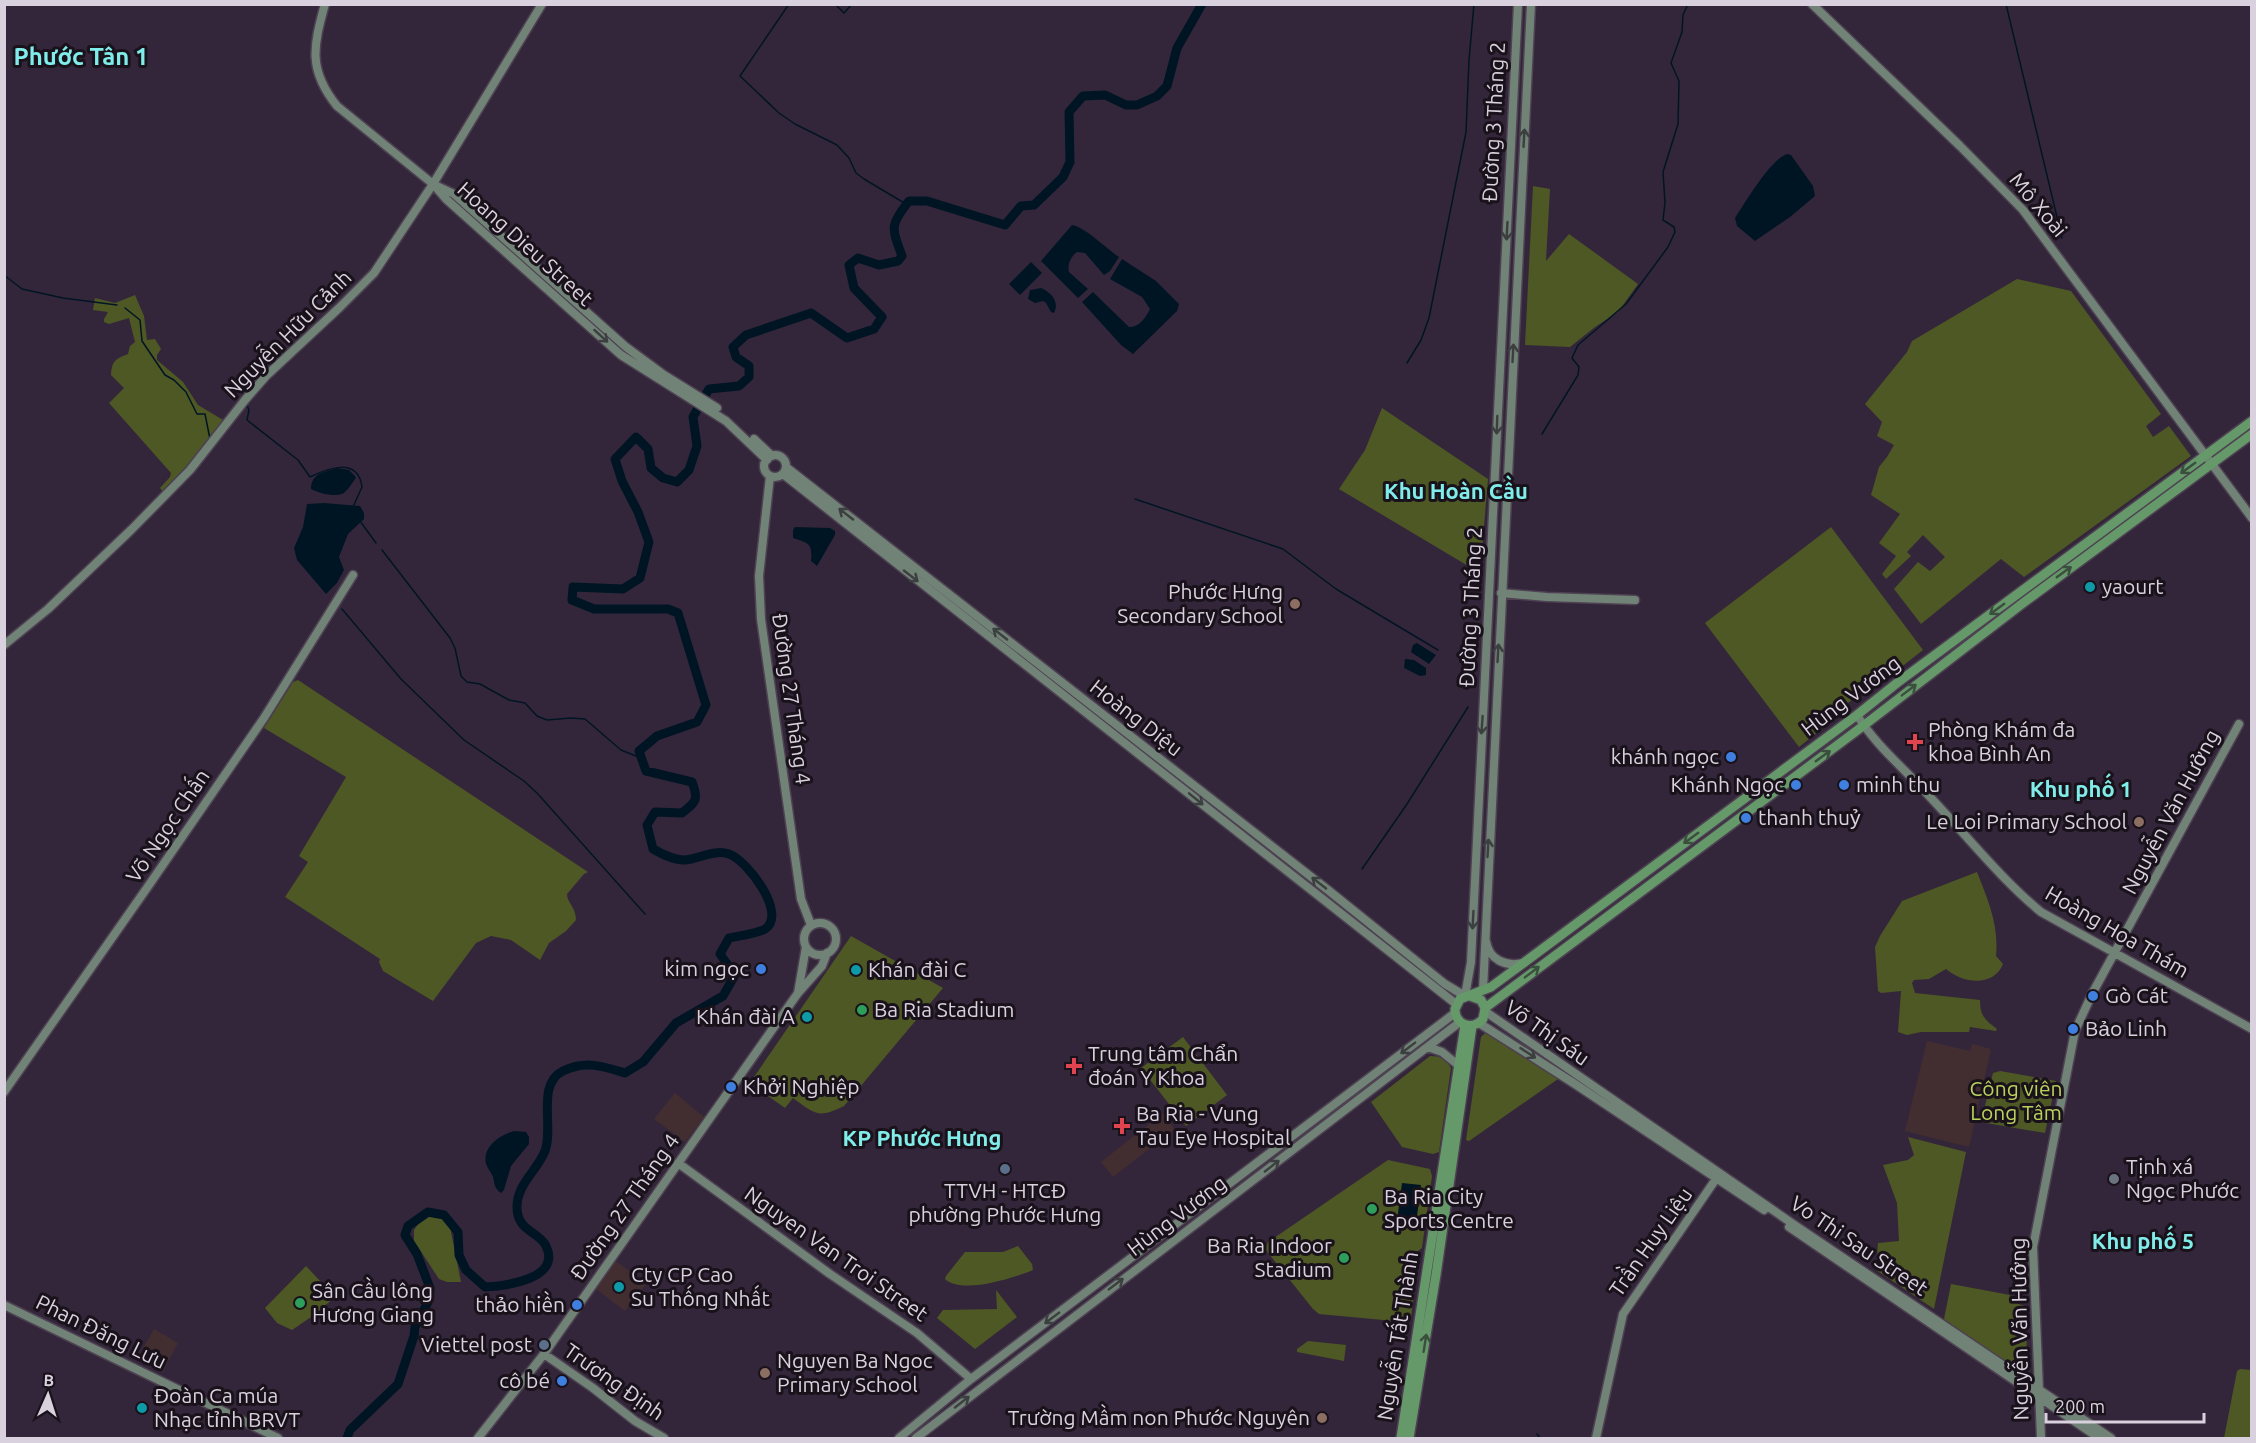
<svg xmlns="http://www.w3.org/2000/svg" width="2256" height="1443" font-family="Ubuntu,sans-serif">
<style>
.commercial{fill:#422e30}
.green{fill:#4e5824}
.water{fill:#001524}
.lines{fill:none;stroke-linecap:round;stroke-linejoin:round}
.stream{stroke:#001524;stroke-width:1.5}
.river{stroke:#001524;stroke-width:9}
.secondary-casing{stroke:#4d4152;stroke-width:11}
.primary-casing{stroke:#4d4152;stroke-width:12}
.secondary{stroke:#718276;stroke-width:8}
.primary{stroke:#659969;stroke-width:9}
.oneway{stroke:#3c3f3f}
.oneway2{stroke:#3b4f3e}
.culture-dot{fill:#0f9aa8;stroke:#19121b;stroke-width:2}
.education-dot{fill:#8d6e63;stroke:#19121b;stroke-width:2}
.health-dot{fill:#e0444e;stroke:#19121b;stroke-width:2}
.shop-dot{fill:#3f7fe0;stroke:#19121b;stroke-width:2}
.leisure-dot{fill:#2e9e5b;stroke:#19121b;stroke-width:2}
.service-dot{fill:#5c6f8a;stroke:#19121b;stroke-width:2}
.worship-dot{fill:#6b7280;stroke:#19121b;stroke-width:2}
.labels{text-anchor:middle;stroke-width:6;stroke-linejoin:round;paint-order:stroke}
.street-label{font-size:21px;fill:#dad1de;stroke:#19121b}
.poi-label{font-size:21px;fill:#dad1de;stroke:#19121b;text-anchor:start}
.park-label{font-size:21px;fill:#bbd15c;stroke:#19121b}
.neighbourhood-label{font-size:22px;font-weight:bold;fill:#81edea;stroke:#19121b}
.quarter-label{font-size:24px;font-weight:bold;fill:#81edea;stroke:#19121b}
</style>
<rect width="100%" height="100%" fill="#34263a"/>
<path class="commercial" d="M1927,1041L1970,1051L1972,1044L1991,1049L1969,1147L1905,1131Z
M675,1093L704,1117L685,1142L654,1119Z
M1163,1113L1175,1129L1113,1177L1101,1162Z
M616,1261L646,1284L625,1311L595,1288Z
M154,1329L178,1343L163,1371L141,1360L139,1355Z"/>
<path class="green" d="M1533,186L1550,189L1546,261L1569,234L1638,284L1618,312L1595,327L1570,347L1525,345Z
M2017,279L2071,291L2161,414L2146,426L2153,437L2169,426L2191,456L2024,577L2001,559L1921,624L1894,589L1918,562L1930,571L1945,557L1923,535L1907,552L1911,556L1886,579L1882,574L1896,556L1879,543L1900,514L1871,495L1879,467L1887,457L1894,445L1877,436L1882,422L1865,404L1907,352L1912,341Z
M135,295L144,316L147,340L155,339L161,349L157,355V360L183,382L198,405L223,420L197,457L162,491L160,488L170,477L171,473L109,403L124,388L111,375C112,361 115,359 128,354L130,346L135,342L129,318L109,324L104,322V319L108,312L93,310L95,298L115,303Z
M1382,408L1488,479L1480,573L1339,489L1365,450Z
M1831,527L1923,650L1881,683L1875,682L1844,706V711L1799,747L1705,623Z
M298,680L588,872L584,874L567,894C567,903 576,907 576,920L566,931L549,943L540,960L511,940L491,936L476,943L433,1001L383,971L379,962L380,959L285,897L308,862L299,856L346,777L264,728L293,682Z
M1977,872C1988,900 1999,925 1996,956L2003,964C1993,988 1962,983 1946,969L1929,979L1914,980L1912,983L1915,993L1980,1000C1980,1016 1985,1020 1997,1029L1996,1031L1970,1027L1969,1032H1921L1907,1035L1898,1032L1901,991L1881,993L1878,991L1875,947L1880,936L1902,901Z
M851,936L943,988L844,1106C818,1119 815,1114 793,1098L785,1108L758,1089L753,1082L754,1077Z
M1486,1032H1491L1558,1079L1469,1141L1466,1140L1481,1037Z
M1183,1037L1227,1095L1186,1126L1141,1068Z
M1430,1056C1441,1056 1446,1059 1451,1068L1439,1152L1433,1154L1402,1147L1371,1102Z
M2000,1071L2056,1081L2045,1133L1986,1123L1982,1118L1993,1073Z
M1908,1137L1966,1152L1934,1309L1876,1270L1878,1243L1899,1241L1897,1203L1883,1165L1908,1160L1914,1155Z
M1388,1160L1430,1169L1432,1176L1422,1248L1414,1254L1410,1279L1415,1286L1411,1318L1405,1322L1319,1314L1313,1309L1265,1249L1268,1242Z
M431,1214L441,1217L450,1227L461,1282H447L439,1279L414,1241V1230L423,1217Z
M1018,1246L1032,1264L1033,1270C1014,1278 962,1295 945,1279L946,1276L965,1252H1003Z
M306,1266L335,1297L314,1315L292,1330L277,1323L265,1308Z
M1951,1284L2010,1295L2009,1301L2025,1306L2028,1381L1944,1319Z
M996,1290L1017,1317L975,1349L937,1318L943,1310L997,1309Z
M1308,1341L1346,1345L1344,1361L1297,1352V1349Z
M2240,1369L2251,1370V1438H2224L2237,1371Z"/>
<path class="water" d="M1787,154L1791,155L1813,186L1815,196L1790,217L1755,241L1737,226L1735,218C1745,203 1770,160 1787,154Z
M1072,225C1085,227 1107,249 1119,257L1110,271L1104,275L1085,253L1077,252C1071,256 1067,265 1069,272L1088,289L1078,298L1041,261Z
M1122,259L1156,281L1179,304L1177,311L1133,354L1121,345L1082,302L1093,292L1129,327C1139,328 1146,317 1150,309L1142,297L1110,279Z
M1031,262L1042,273L1020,295L1009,284Z
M1041,288C1051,292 1060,302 1054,313L1051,312L1046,303L1043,301L1035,303L1028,299L1030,290Z
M337,468L349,470L355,476L356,478C352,483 347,492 342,494C333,497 319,493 311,489C311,473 325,472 337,468Z
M324,503L360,506L364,513V519L348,534L339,557L344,570L337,583L326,594L297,560L294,548L303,527L307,504Z
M795,527L830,528L835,531V535L817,566L811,561C813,543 808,543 793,538V530Z
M1417,643L1436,655L1429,664L1411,652L1413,645Z
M1405,659L1414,660L1426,668V675L1420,676L1404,668Z
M514,1131L526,1132L529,1137V1144L511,1166L504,1190L501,1193C494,1188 495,1185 493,1177C491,1172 488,1169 486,1164C482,1147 500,1135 514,1131Z
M1402,1183L1421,1185L1416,1224L1397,1221Z"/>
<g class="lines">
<path class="stream" d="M789,4L740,76L779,113L795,124L837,145L849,158L856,173L864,179L906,204
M835,4L844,13L852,4
M2006,4L2062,238
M4,275L22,289L63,298L117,305
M125,308L140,320L142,341L165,375L174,380L186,392L197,414H205L210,439
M1407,363L1421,340L1429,318L1466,132L1469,60L1474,4
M246,403L249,410L247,420L298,460L310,477C328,468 358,457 362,487L353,507
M1542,434L1578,375L1579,367L1572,358L1578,345L1626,304L1668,247L1675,232L1674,227L1663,220L1665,203L1663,172L1678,124L1679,81L1671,63L1682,32L1683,15L1688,4
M1135,499L1283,549L1336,589L1438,650
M360,521L376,543
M382,550L450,638L455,648L461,676L467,682L480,684L509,700L525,703L537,716L547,720L571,718L585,719L621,750L641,758
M342,609L401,679L464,740L524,781L537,793L645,914
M1362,869L1407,804L1468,707
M1537,1434L1540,1438"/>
<path class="river" d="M347,1438L350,1430L398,1384L414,1336L415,1327L428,1302L430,1288L417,1254L405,1235L408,1226L428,1212L444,1215L458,1232L459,1255L466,1270L485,1287C505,1286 562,1279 546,1246C539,1231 517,1232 517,1207C517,1184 537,1171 545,1151C554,1127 536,1084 563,1071C585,1060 602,1066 625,1073L643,1062L676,1023L723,996L735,975L720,954L729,938C738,936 759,933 765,929C788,914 747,860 729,854C714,849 699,859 684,860C673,860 662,854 653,849L647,825L655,812L682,813C696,802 699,800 692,782L646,771L639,751L657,736L697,722L706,705L678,613L668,609H594L572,600L573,587L623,589L640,578L649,542L638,512L622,481L615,459L636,437L648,449L651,468L663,478L677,482L689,470L697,446L693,417L709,389L739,386L749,377V366L736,357L733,347L746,335L811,313L847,338L874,329L882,317L854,288L849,265L858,258L879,265L898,261L902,256C892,228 889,226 909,201H927L1005,225L1021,206L1034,205L1063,177L1070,162L1069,112L1083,96L1105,95L1126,105H1137L1157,96L1167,86L1177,48L1202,4"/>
<g class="secondary-casing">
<path id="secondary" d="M325,4C313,47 308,70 337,106L433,184L446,199L621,355L726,421L767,460
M1812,4L1960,146L2023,210L2252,518
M437,186L454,194L626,347L664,375L717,408
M754,439L772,456
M764 466a11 11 0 1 1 22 0a11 11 0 1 1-22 0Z
M786,467L1328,890L1445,984L1465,996L1471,962L1518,4
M783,474L1456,1004
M770,476L759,576L761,619L801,899L811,925
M1501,593L1547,597L1635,600
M4,645L48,609L131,530L190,470L245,400L266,376L339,308L374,273L433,184L542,4
M1857,715C1876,746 1907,771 1931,798C1967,836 2001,879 2041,912L2252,1029
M804 939a16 16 0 1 1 32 0a16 16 0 1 1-32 0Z
M1486,941C1489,960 1506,967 1523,963
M1483,990L1531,4
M798,993L806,947
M1486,1012L1796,1226L2111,1438
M1479,1023L1575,1084L1764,1210
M1428,1047L1442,1052L1458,1065
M4,1092L149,885L264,718L353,575
M678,1163L830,1274L917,1333L971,1379
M1789,1227L2099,1438
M4,1305L278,1438
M544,1354L593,1388L635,1421L664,1438
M478,1438L544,1354L798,993L822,966L827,953
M899,1438L971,1379L1455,1013
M916,1438L1460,1022
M1596,1438L1623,1314L1718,1176
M2041,1438L2033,1247L2075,1031L2092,994L2239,724"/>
</g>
<g class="primary-casing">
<path id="primary" d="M1470,996L1481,1000L1485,1008L1483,1019C1472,1031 1455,1025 1455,1009L1460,999L1491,987L1514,970L1857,715L1897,683L2252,421
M1485,1008L1863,726L2023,603L2252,434
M1401,1438L1465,1025
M1409,1438L1436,1275L1472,1026"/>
</g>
<use href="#secondary" class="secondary"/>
<use href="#primary" class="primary"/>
</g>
<defs><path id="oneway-shaft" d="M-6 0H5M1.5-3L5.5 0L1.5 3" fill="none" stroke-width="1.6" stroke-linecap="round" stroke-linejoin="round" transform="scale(1.5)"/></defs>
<g class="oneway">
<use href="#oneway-shaft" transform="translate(1524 138) rotate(-87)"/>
<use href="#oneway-shaft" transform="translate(1507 231) rotate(93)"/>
<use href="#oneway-shaft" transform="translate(601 336) rotate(42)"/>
<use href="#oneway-shaft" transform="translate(1513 353) rotate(-87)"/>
<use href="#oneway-shaft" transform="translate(1497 425) rotate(92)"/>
<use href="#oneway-shaft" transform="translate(846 514) rotate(-142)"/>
<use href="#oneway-shaft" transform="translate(911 576) rotate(38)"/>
<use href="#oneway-shaft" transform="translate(1000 634) rotate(-142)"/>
<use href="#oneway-shaft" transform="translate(1498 653) rotate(-87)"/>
<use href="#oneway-shaft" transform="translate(1482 725) rotate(94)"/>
<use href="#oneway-shaft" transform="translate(1196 799) rotate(39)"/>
<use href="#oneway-shaft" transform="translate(1488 848) rotate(-87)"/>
<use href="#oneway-shaft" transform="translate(1319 883) rotate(-142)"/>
<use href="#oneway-shaft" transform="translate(1473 920) rotate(93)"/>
<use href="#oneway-shaft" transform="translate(1408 1048) rotate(143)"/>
<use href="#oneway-shaft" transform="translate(1528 1053) rotate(33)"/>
<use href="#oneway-shaft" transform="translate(1272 1166) rotate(-38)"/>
<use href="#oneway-shaft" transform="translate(1116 1284) rotate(-37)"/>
<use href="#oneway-shaft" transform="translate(1052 1318) rotate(143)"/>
<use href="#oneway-shaft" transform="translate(962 1402) rotate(-38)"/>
</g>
<g class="oneway2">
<use href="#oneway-shaft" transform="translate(2188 468) rotate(144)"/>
<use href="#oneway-shaft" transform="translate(2064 572) rotate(-36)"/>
<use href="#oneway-shaft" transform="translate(1997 609) rotate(144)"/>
<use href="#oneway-shaft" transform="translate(1909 690) rotate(-37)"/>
<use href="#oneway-shaft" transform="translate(1823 756) rotate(-36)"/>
<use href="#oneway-shaft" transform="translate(1691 838) rotate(144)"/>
<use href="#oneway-shaft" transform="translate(1532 972) rotate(-37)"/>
<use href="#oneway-shaft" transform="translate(1425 1343) rotate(-81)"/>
</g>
<g class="culture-dot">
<circle cx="2090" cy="587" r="6"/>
<circle cx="856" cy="970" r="6"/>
<circle cx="807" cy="1017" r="6"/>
<circle cx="619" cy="1287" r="6"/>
<circle cx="142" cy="1408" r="6"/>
</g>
<g class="education-dot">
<circle cx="1295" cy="604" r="6"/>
<circle cx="2139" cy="822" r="6"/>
<circle cx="765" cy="1373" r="6"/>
<circle cx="1322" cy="1418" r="6"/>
</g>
<g class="health-dot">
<path d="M1912 733h6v6h6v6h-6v6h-6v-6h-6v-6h6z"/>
<path d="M1071 1057h6v6h6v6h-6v6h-6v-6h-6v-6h6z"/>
<path d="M1119 1117h6v6h6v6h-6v6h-6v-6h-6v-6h6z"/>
</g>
<g class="shop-dot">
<circle cx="1731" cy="757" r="6"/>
<circle cx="1796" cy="785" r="6"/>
<circle cx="1844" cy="785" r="6"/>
<circle cx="1746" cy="818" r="6"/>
<circle cx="761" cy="969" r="6"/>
<circle cx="2093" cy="996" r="6"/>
<circle cx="2073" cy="1029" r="6"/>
<circle cx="731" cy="1087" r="6"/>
<circle cx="577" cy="1305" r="6"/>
<circle cx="562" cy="1381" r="6"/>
</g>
<g class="leisure-dot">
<circle cx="862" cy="1010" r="6"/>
<circle cx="1372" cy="1209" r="6"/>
<circle cx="1344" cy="1258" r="6"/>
<circle cx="300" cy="1303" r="6"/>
</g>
<g class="service-dot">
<circle cx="1005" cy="1169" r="6"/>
<circle cx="544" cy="1345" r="6"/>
</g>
<circle class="worship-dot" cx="2114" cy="1179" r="6"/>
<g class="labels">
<g class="street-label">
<text transform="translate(1494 122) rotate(-87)" y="7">Đường 3 Tháng 2</text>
<text transform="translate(2038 205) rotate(50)" y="7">Mô Xoài</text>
<text transform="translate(525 244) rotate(42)" y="7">Hoang Dieu Street</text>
<text transform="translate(288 334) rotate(-45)" y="7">Nguyễn Hữu Cảnh</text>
<text transform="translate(1471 607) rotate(-87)" y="7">Đường 3 Tháng 2</text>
<text transform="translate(1851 696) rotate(-37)" y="7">Hùng Vương</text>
<text transform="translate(791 699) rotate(82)" y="7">Đường 27 Tháng 4</text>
<text transform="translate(1136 718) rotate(38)" y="7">Hoàng Diệu</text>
<text transform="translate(2171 812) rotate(-62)" y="7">Nguyễn Văn Hưởng</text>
<text transform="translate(168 826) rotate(-56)" y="7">Võ Ngọc Chấn</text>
<text transform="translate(2117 932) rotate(30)" y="7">Hoàng Hoa Thám</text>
<text transform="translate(1547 1033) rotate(35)" y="7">Võ Thị Sáu</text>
<text transform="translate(625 1207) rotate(-55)" y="7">Đường 27 Tháng 4</text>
<text transform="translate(1177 1216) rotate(-37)" y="7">Hùng Vương</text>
<text transform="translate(1651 1242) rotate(-55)" y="7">Trần Huy Liệu</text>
<text transform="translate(1859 1246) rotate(34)" y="7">Vo Thi Sau Street</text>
<text transform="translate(836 1254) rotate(35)" y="7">Nguyen Van Troi Street</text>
<text transform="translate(2020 1329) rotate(-91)" y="7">Nguyễn Văn Hưởng</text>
<text transform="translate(101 1332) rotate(26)" y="7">Phan Đăng Lưu</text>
<text transform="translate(1398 1336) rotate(-81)" y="7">Nguyễn Tất Thành</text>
<text transform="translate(614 1382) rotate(35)" y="7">Trương Định</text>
</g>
<g class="poi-label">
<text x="2102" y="594">yaourt</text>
<text x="1283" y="599" text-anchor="end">Phước Hưng<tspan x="1283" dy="24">Secondary School</tspan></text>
<text x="1928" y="737">Phòng Khám đa<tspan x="1928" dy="24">khoa Bình An</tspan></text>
<text x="1719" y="764" text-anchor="end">khánh ngọc</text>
<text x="1784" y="792" text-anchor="end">Khánh Ngọc</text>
<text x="1856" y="792">minh thu</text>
<text x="1758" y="825">thanh thuỷ</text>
<text x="2127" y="829" text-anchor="end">Le Loi Primary School</text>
<text x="749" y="976" text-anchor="end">kim ngọc</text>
<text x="868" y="977">Khán đài C</text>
<text x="2105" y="1003">Gò Cát</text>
<text x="874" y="1017">Ba Ria Stadium</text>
<text x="795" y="1024" text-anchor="end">Khán đài A</text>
<text x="2085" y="1036">Bảo Linh</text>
<text x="1088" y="1061">Trung tâm Chẩn<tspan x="1088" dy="24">đoán Y Khoa</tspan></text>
<text x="743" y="1094">Khởi Nghiệp</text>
<text x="1136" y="1121">Ba Ria - Vung<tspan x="1136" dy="24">Tau Eye Hospital</tspan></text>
<text x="2126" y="1174">Tịnh xá<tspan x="2126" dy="24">Ngọc Phước</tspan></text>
<text x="1005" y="1198" text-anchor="middle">TTVH - HTCĐ<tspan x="1005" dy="24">phường Phước Hưng</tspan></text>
<text x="1384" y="1204">Ba Ria City<tspan x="1384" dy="24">Sports Centre</tspan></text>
<text x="1332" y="1253" text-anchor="end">Ba Ria Indoor<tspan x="1332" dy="24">Stadium</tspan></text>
<text x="631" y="1282">Cty CP Cao<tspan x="631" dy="24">Su Thống Nhất</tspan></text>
<text x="312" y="1298">Sân Cầu lông<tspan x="312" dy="24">Hương Giang</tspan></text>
<text x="565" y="1312" text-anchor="end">thảo hiền</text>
<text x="532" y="1352" text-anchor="end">Viettel post</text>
<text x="777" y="1368">Nguyen Ba Ngoc<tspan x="777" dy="24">Primary School</tspan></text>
<text x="550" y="1388" text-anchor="end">cô bé</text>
<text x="154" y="1403">Đoàn Ca múa<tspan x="154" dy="24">Nhạc tỉnh BRVT</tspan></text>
<text x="1310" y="1425" text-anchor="end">Trường Mầm non Phước Nguyên</text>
</g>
<g class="park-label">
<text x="2016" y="1096">Công viên<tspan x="2016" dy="24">Long Tâm</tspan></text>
</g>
<g class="neighbourhood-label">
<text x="1456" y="499">Khu Hoàn Cầu</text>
<text x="2081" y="797">Khu phố 1</text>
<text x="922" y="1146">KP Phước Hưng</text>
<text x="2143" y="1249">Khu phố 5</text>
</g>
<g class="quarter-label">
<text x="81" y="65">Phước Tân 1</text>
</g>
</g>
<rect width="2256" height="1443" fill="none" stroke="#dad1de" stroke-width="12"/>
<g transform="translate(48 1395) rotate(3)" stroke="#19121b" stroke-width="4.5" paint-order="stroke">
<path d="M0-4.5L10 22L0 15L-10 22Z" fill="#dad1de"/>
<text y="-9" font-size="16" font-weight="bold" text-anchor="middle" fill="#dad1de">B</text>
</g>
<path d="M2046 1413v9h158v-9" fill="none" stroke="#dad1de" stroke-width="3"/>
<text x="2055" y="1413" font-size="18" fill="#dad1de" stroke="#19121b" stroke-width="4.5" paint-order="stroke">200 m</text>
</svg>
